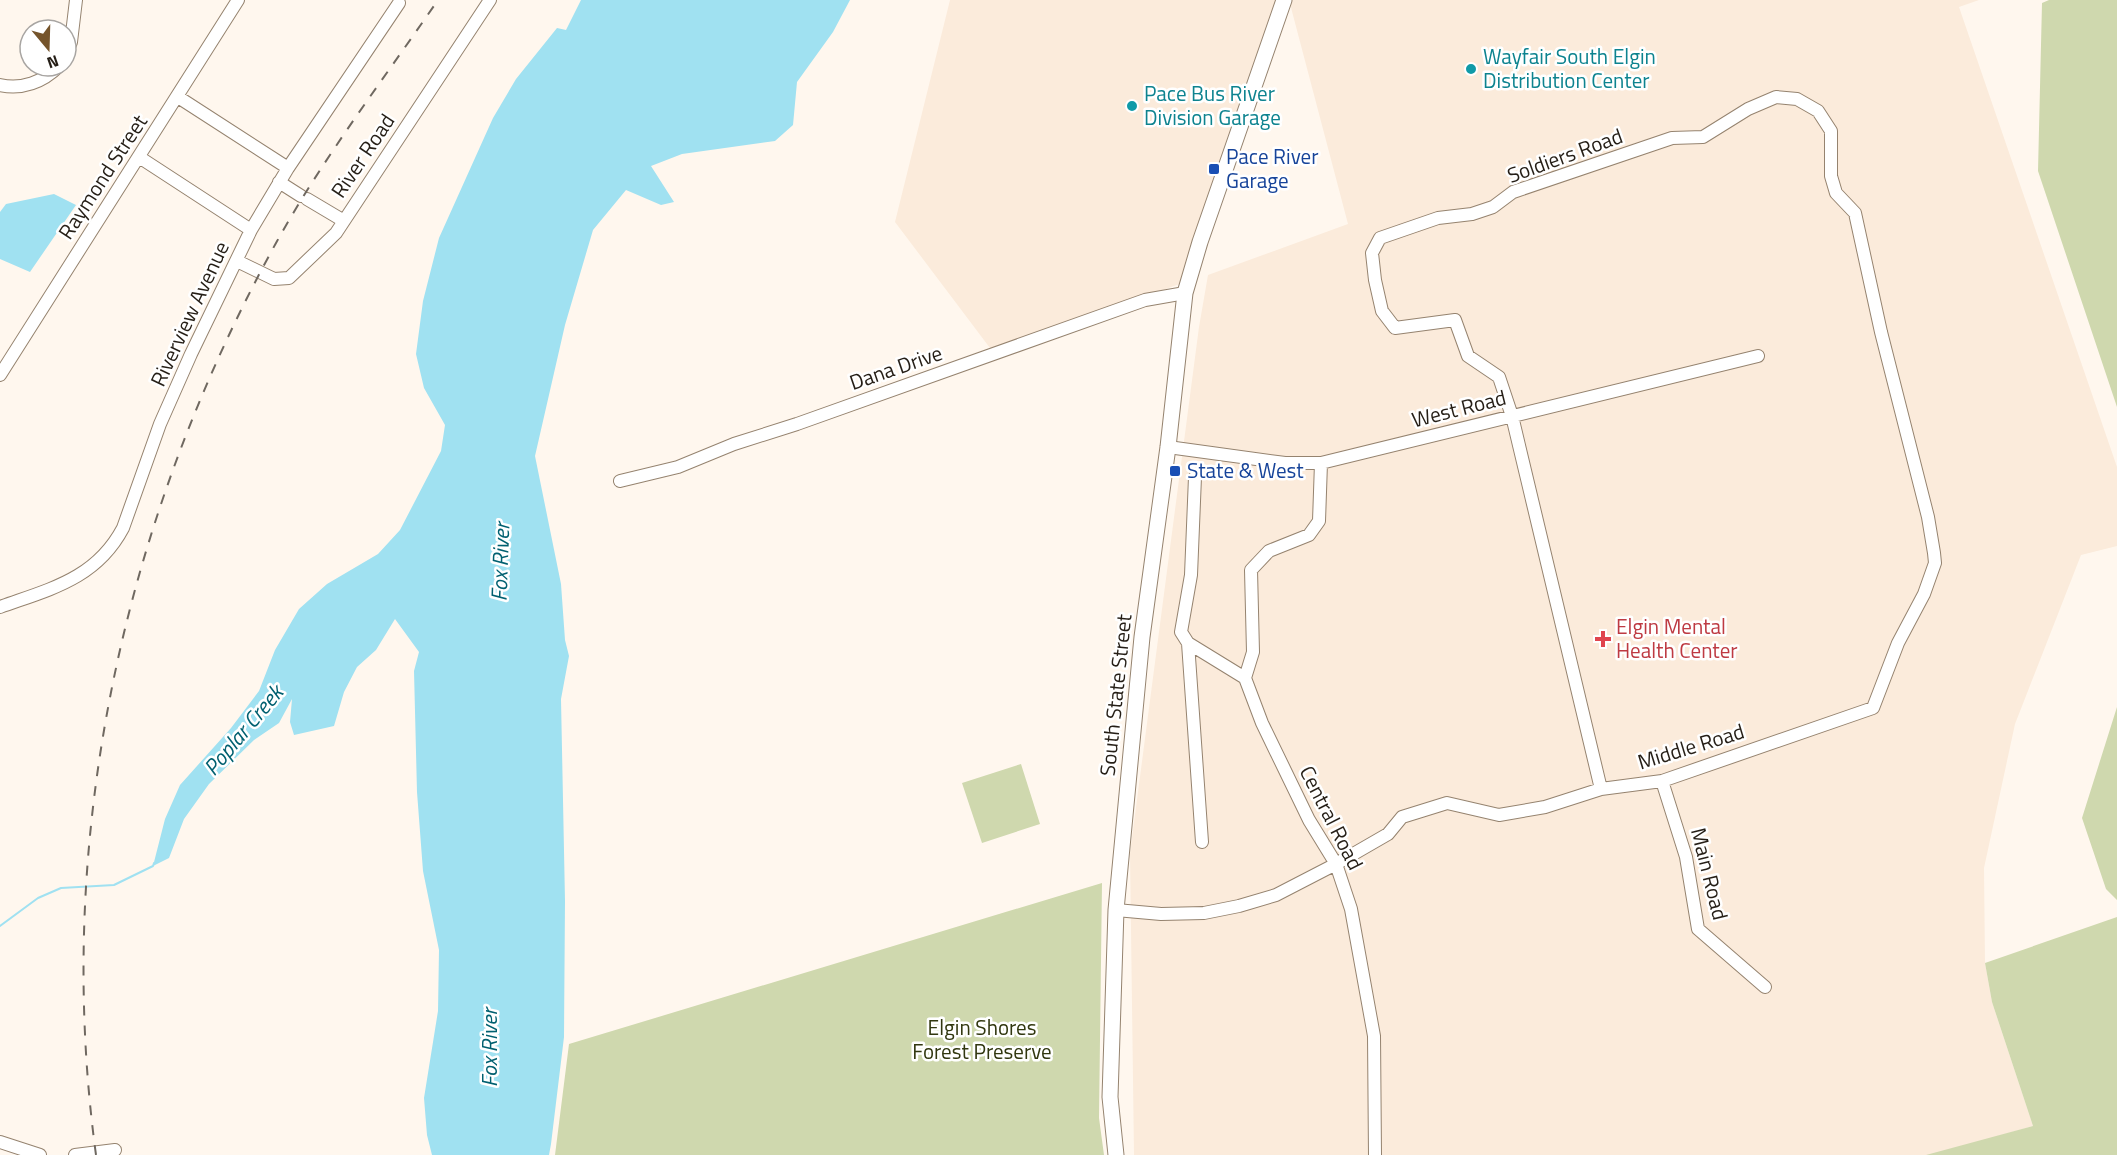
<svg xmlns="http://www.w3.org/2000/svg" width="2117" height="1155" font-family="'Titillium Web',sans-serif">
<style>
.built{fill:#fbebdb}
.green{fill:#cfd8ae}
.water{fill:#a0e1f1}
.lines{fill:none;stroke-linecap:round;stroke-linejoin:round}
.stream{stroke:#a0e1f1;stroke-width:2}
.minor-casing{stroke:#95836f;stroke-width:14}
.major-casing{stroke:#95836f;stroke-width:17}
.minor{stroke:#fff;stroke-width:12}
.major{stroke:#fff;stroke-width:15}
.rail{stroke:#6f6860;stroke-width:2;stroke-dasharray:10 10;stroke-linecap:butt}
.culture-dot{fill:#0f9aa8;stroke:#fff;stroke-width:2}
.transit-dot{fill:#1a4fb4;stroke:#fff;stroke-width:2}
.health-dot{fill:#e0444e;stroke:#fff;stroke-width:2}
.labels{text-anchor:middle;stroke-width:5;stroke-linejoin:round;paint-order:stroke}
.culture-label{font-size:21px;fill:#0d838f;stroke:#fff;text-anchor:start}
.street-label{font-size:21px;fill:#251e16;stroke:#fff}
.transit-label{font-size:21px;fill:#164399;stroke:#fff;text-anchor:start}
.health-label{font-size:21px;fill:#be3a42;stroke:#fff;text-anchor:start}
.park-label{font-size:21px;fill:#31370f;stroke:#fff}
.water-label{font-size:22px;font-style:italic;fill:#006070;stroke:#fff}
</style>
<rect width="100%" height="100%" fill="#fff7ee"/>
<path class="built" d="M950,0H1284L1185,282L993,352L895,222Z
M1289,0H1979L1959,7L2117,467V546L2081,555L2015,724L1984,868L1985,963L1992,1002L2033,1126L1933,1155H1134L1130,853L1199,327L1208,275L1348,224Z"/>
<path class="green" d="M2049,0H2117V407L2038,171L2042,3Z
M2117,707V900L2106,889L2082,818Z
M1021,764L1040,824L982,843L962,783Z
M1102,883L1099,1118L1104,1155H555L569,1044Z
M2117,917V1155H1926L2033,1126L1992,1002L1985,963Z"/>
<path class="water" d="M581,0H850L833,32L797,82L793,125L775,141L682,154L651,166L674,202L661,205L626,190L593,230L565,325L535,456L561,584L565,640L569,656L561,699L565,901L564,1037L551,1144L549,1155H432L427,1135L424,1098L438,1011L439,950L423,871L417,792L414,671L419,652L395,619L376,650L357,667L344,692L334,726L294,735L290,722L292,699L279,723L254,740L209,784L184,819L169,858L153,866L165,819L180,785L231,728L259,691L275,650L299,609L327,584L378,554L400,530L441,451L445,425L424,388L416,354L423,301L439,238L493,118L516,79L557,28L566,30Z
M54,194L76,205L30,272L0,259V212L6,204Z"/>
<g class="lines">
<path class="stream" d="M0,926L38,898L61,888L114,885L153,866L154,863"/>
<g class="minor-casing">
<path id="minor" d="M66,54L71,42L76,0
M0,85C22,90 43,82 59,66
M178,97L288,168
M139,157L251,230
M279,182L301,196
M307,199L344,221
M237,261L274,279L289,278L336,233L490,0
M0,375L238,0
M1168,447L1285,463H1321L1758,356
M1195,477L1191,575L1181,632L1188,643L1202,842
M620,481L678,467L734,444L797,424L1145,300L1185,293
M0,607C50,589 96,579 123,528L160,424L191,354L251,230L288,168L399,3
M1188,643L1245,678L1262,723L1309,820L1336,864L1351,909L1374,1036L1375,1155
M1245,678L1253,652L1251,570L1269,551L1309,535L1319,521L1321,463
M1662,781L1686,857L1698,929L1765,987
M1116,910L1161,914L1204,913L1239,906L1276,895L1336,864L1388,834L1402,817L1447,803L1499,815L1545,807L1601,789L1662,781L1873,708L1898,643L1924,594L1935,563L1934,553L1928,517L1881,332L1855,213L1836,193L1831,176V131L1818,111L1797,99L1776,97L1748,109L1703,137L1672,138L1513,192L1493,207L1472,214L1438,218L1380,238L1372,253L1375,280L1382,311L1395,328L1455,320L1468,356L1499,377L1512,416L1601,789
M0,1142L40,1155
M75,1155L115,1150"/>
</g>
<g class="major-casing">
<path id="major" d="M1116,1155L1110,1097L1116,910L1142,637L1168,447L1185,293L1200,242L1284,0"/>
</g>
<use href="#minor" class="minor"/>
<use href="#major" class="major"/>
<path class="rail" d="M96,1155C53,840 123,520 276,243C323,158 383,80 438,0"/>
</g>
<g class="culture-dot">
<circle cx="1471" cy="69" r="6"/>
<circle cx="1132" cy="106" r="6"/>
</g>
<g class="transit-dot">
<rect x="1208" y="163" width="12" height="12" rx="3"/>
<rect x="1169" y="465" width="12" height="12" rx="3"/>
</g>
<path class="health-dot" d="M1600 630h6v6h6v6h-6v6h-6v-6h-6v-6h6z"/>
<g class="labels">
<g class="culture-label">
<text x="1483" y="64">Wayfair South Elgin<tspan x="1483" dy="24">Distribution Center</tspan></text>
<text x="1144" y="101">Pace Bus River<tspan x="1144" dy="24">Division Garage</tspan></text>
</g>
<g class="street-label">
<text transform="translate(363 156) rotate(-56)" y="7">River Road</text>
<text transform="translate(1565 156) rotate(-20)" y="7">Soldiers Road</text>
<text transform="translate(103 177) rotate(-57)" y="7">Raymond Street</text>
<text transform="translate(190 314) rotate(-65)" y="7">Riverview Avenue</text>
<text transform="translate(896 368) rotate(-19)" y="7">Dana Drive</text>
<text transform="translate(1459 409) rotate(-14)" y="7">West Road</text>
<text transform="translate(1116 695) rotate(-84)" y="7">South State Street</text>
<text transform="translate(1691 747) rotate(-17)" y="7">Middle Road</text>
<text transform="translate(1331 818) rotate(63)" y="7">Central Road</text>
<text transform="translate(1709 874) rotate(76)" y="7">Main Road</text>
</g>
<g class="transit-label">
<text x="1226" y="164">Pace River<tspan x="1226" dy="24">Garage</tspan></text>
<text x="1187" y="478">State &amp; West</text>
</g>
<g class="health-label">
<text x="1616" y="634">Elgin Mental<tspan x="1616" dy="24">Health Center</tspan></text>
</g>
<g class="park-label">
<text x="982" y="1035">Elgin Shores<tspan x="982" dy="24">Forest Preserve</tspan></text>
</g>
<g class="water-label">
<text transform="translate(500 562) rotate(-88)" y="8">Fox River</text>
<text transform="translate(243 730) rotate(-50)" y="8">Poplar Creek</text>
<text transform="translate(489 1048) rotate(-90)" y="8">Fox River</text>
</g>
</g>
<g transform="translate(48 48) rotate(161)"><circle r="28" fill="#ffffff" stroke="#a8a5a2" stroke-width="1.5"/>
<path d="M0-4.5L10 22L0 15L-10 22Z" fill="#75542b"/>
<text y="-9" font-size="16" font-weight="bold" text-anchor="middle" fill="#251e16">N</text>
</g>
</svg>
